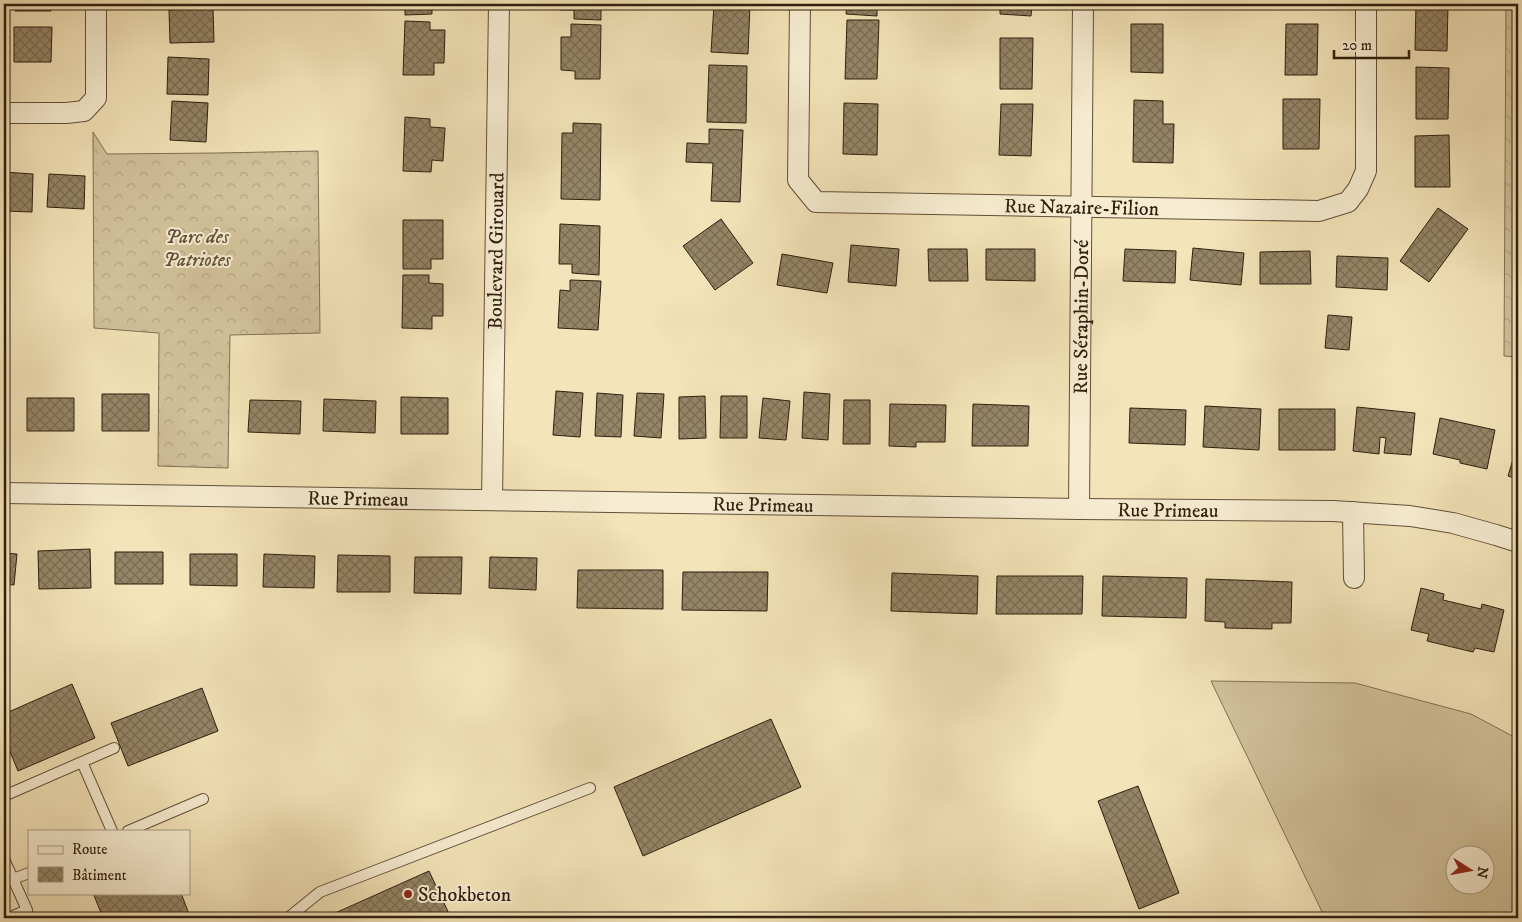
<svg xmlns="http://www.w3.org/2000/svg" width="1522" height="922" font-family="'IM FELL DW Pica',serif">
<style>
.grass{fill:#d3c39c;stroke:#817155;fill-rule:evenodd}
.forest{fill:url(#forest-crowns);stroke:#817155}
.building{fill:url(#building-cross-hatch);stroke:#2f1f0e}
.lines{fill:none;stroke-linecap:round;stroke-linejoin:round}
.lane-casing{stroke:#605039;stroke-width:12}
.street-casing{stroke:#605039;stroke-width:22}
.lane{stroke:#f8edd2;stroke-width:10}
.street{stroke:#f8edd2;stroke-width:20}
.poi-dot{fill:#8f2418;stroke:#f8edd2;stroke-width:2}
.labels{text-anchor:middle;stroke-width:4;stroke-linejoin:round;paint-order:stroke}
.street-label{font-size:20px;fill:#2f1f0e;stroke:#f8edd2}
.park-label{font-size:20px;font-style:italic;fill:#605039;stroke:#f8edd2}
.poi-label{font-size:20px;fill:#2f1f0e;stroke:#f8edd2;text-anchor:start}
</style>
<defs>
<pattern id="forest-crowns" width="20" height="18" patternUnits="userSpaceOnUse" patternTransform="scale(1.25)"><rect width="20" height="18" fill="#d3c39c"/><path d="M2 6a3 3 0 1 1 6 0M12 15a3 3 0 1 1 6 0" fill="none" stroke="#b5a785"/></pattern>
<pattern id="building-cross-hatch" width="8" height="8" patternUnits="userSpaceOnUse" patternTransform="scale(1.25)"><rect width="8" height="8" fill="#958567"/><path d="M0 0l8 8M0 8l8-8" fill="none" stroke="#7a6c53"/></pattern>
</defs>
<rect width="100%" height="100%" fill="#f4e4b9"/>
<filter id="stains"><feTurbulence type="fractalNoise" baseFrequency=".004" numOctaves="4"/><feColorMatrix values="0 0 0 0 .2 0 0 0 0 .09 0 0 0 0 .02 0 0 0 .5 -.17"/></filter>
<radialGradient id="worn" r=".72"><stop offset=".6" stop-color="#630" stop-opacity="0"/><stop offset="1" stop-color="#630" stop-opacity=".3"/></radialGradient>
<path class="grass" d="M1211,681L1355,683L1471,714L1518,739V918H1325ZM1454,854H1484V884H1454Z"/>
<path class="forest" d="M1506,4H1518V357L1504,356Z
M93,132L107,154L217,153L318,151L320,333L230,335L228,468L158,466L159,333L94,328Z"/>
<path class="building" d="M15,4H51V11H15Z
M405,4H445V5H432V14L405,15Z
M561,4H601V20L574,19V10H560Z
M714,4L750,5L748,54L711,52Z
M847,4H877V16L846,14Z
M1000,4H1032L1031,16L1000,14Z
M1416,4H1448L1447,51L1415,50Z
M213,8L214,42L170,43L169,10Z
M847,20H879L877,79H845Z
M405,21L430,22V30H445L444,63H434V75H403Z
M571,24L601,25L600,79H575V71L561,70V37H571Z
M1131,24H1163V73L1131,72Z
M1286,24H1318L1317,75H1285Z
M14,27H52L51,62H14Z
M1000,38H1033L1032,89H1000Z
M168,57L209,59L208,95L167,94Z
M709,65L747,66L746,123L707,122Z
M1416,67L1449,68L1448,119H1416Z
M1283,99H1320L1319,149H1283Z
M1134,100L1163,101V124H1174L1173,163L1133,162Z
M172,101L208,103L206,142L170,140Z
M844,103L878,104L877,155L843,154Z
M1001,104H1033L1031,156L999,155Z
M405,117L430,119V127L445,128L443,161L432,160L431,172L403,171Z
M573,123L601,124L600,200L561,199L562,133H573Z
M709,129L743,130L740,202L711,201L713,163L686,162L687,143L709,144Z
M1449,135L1450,187H1415V136Z
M4,172L33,174L32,212L4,211Z
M49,174L85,176L84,209L47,207Z
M1438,208L1468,229L1429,282L1400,261Z
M721,219L753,263L715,290L683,246Z
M403,220H443V259H431V269H403Z
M560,224L600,226L599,275L572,273V264H559Z
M851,245L899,249L896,286L848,282Z
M1193,248L1244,253L1241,285L1190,280Z
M928,249H967L968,281H929Z
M986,249H1035V281L986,280Z
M1125,249L1176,251L1175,283L1123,281Z
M1310,251L1311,284H1260V252Z
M782,254L833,263L827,293L777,285Z
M1337,256L1388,258L1387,290L1336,287Z
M403,275H429V283L443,284V316H432V329L402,328Z
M570,280L601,281L598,330L558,328L560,290L570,291Z
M1328,315L1352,317L1349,350L1325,348Z
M556,391L583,393L580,437L553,435Z
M804,392L830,394L828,440L802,438Z
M597,393L623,395L621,437L595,436Z
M637,393L664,394L661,438L634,436Z
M102,394H149V431H102Z
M705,396L706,438L679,439V397Z
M721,396H747V438H720Z
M401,397L448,398V434H401Z
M27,398H74V431H27Z
M763,398L790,401L786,440L759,438Z
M324,399L376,401L375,433L323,431Z
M250,400L301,401L300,434L248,432Z
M844,400H870V444H843Z
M890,404L946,405L945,442H916V447L889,446Z
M973,404L1029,406L1028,446H972Z
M1205,406L1261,409L1259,450L1203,447Z
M1357,407L1415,413L1411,455L1384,453L1386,438L1380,437L1379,454L1353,451Z
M1130,408L1186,410L1185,445L1129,443Z
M1279,409H1335V450H1279Z
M1440,418L1495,430L1487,469L1460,463V460L1433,454Z
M1518,443V479L1508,476Z
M90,549L91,588L39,589L38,551Z
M115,552H163V584H115Z
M4,553L17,554L14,585L5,584L4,591Z
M190,554H237V586L190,585Z
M264,554L315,556L314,588L263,587Z
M338,555L390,556V592H337Z
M415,557H462L461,594L414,593Z
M490,557L537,558L536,590L489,588Z
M578,570H663V609L577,608Z
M683,572H768L767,611L682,610Z
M892,573L978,576L977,614L891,611Z
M997,576H1083L1082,614H996Z
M1103,576L1187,578L1186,618L1102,616Z
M1206,579L1292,582L1291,623H1272V629L1225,628V622L1205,621Z
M1421,588L1444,594L1443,600L1481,609L1482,604L1504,610L1494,652L1475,648L1473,652L1427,641L1429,634L1411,630Z
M1518,648V662L1513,659Z
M72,684L95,738L18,771L4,737V714Z
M202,688L218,731L128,766L111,723Z
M771,719L801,787L643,856L614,787Z
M1138,786L1179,893L1139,909L1098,801Z
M429,871L451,918H324Z
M93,893H181L189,914L179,918H103Z"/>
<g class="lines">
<g class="lane-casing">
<path id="lane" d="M82,762L112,831
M4,796L114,748
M128,831L203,799
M4,859L27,910L8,918
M13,879L29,873
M288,918L320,892L590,788"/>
</g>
<g class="street-casing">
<g id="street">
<path id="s1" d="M800,4L798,180L816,202L1319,211L1348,202L1358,189L1366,171V4"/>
<path d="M4,113H66L84,111L96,98V4"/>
<path id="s2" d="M4,493L1079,509L1333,511L1410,516L1453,523L1496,535L1518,542"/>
<path id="s3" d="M492,500L499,4"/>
<path id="s4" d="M1079,509L1083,4"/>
<path d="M1353,512L1354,578"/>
</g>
</g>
<use href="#lane" class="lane"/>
<use href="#street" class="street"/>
</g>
<circle class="poi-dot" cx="408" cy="894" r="5"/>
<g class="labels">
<g class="street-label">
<text dy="7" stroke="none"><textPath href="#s1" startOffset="470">Rue Nazaire-Filion</textPath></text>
<text dy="7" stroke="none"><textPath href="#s3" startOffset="249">Boulevard Girouard</textPath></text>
<text dy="7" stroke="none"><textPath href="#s4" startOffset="192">Rue Séraphin-Doré</textPath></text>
<text dy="7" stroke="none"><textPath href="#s2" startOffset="354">Rue Primeau</textPath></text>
<text dy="7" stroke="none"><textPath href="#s2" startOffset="759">Rue Primeau</textPath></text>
<text dy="7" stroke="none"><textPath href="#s2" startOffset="1164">Rue Primeau</textPath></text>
</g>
<g class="park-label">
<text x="197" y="243">Parc des<tspan x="197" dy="23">Patriotes</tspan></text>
</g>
<g class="poi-label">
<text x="418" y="901">Schokbeton</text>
</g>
</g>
<rect width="1522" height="922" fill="none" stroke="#f4e4b9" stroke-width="20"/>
<rect x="5" y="5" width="1512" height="912" fill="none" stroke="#2f1f0e" stroke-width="2.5"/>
<rect x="10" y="10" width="1502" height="902" fill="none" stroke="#2f1f0e"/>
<rect x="28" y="830" width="162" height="65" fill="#f8edd2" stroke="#a89b84"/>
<rect x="38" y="846" width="25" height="8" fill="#f8edd2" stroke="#a89b84"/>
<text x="72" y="854" font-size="15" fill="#2f1f0e">Route</text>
<rect x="38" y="867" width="25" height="15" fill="url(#building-cross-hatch)" stroke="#a89b84"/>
<text x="72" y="880" font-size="15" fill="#2f1f0e">Bâtiment</text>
<g transform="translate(1470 870) rotate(101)"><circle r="24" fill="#f8edd2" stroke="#a89b84"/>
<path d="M0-4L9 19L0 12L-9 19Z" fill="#8f2418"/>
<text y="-8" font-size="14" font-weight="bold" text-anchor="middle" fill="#2f1f0e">N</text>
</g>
<path d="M1334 50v8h75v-8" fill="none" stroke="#2f1f0e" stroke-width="2.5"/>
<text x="1342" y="50" font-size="15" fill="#2f1f0e" stroke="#f8edd2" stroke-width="4" paint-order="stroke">20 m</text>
<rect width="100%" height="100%" filter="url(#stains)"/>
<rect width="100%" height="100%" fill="url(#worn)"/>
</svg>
